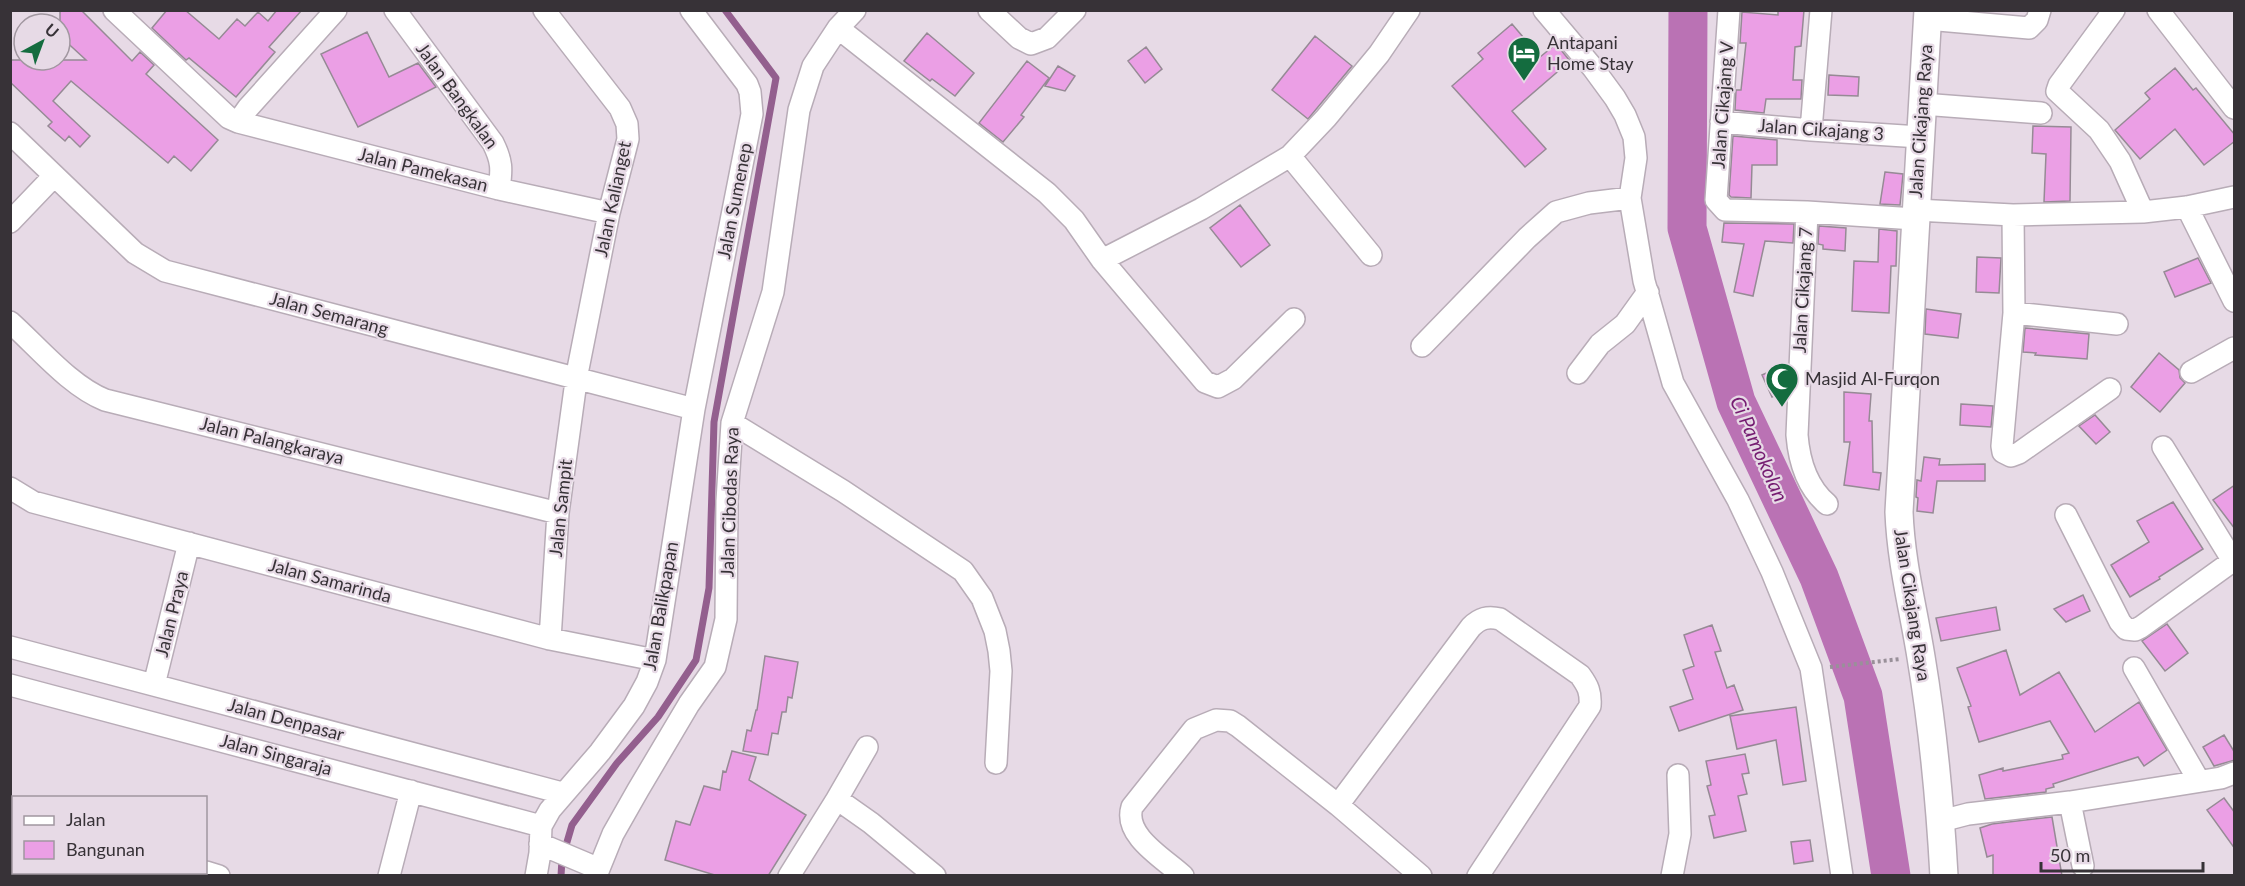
<svg xmlns="http://www.w3.org/2000/svg" width="2245" height="886" font-family="Lato,sans-serif">
<style>
.lines{fill:none;stroke-linecap:round;stroke-linejoin:round}
.stream{stroke:#935f8e;stroke-width:7}
.river{stroke:#ba72b4;stroke-width:39}
.building{fill:#eb9fe5;stroke:#968a95;stroke-width:1.5}
.minor-casing{stroke:#b8acb7;stroke-width:24}
.major-casing{stroke:#b8acb7;stroke-width:30}
.path{stroke:#999099;stroke-width:4;stroke-dasharray:3 3;stroke-linecap:butt}
.minor{stroke:#fff;stroke-width:21}
.major{stroke:#fff;stroke-width:27}
.labels{text-anchor:middle;stroke-width:4.5;stroke-linejoin:round;paint-order:stroke}
.poi-label{font-size:18px;fill:#373237;stroke:#e7dae6;text-anchor:start}
.street-label{font-size:18px;fill:#373237;stroke:#e7dae6}
.water-label{font-size:20px;font-style:italic;fill:#751c71;stroke:#e7dae6}
</style>
<rect width="100%" height="100%" fill="#e7dae6"/>
<g class="lines">
<path class="stream" d="M561,876L562,859L572,825L617,763L658,717L696,660L709,588L714,422L776,78L725,10"/>
<path class="river" d="M1688,10L1687,228L1736,402L1819,577L1863,696L1891,876"/>
</g>
<path class="building" d="M60,10H81L132,61L140,52L154,65L146,74L218,140L191,171L174,156L168,163L71,81L53,101L90,136L80,147L69,136L65,141L48,126L52,122L10,82V60H86L60,36Z
M167,10H185L219,39L237,19L245,26L258,12L268,21L277,10H302L269,47L275,52L236,97L189,58L186,60L152,28Z
M1778,10H1804L1801,46L1795,47L1793,80H1802L1801,99H1766L1764,113L1735,110L1736,90H1741L1746,43H1740L1742,12L1778,15Z
M1512,24L1540,57L1556,44L1570,61L1512,111L1546,149L1525,167L1452,86L1483,59L1478,53Z
M367,32L389,77L418,63L436,87L358,127L321,54Z
M927,33L974,73L955,96L932,79L930,81L904,61Z
M1315,36L1352,66L1308,119L1272,90Z
M1146,47L1162,69L1145,83L1128,61Z
M1027,61L1049,78L1021,115L1024,117L1003,142L979,123Z
M1058,66L1075,76L1065,91L1045,86Z
M2175,68L2193,90L2196,88L2235,135V141L2204,165L2175,129L2140,159L2115,130L2150,99L2145,93Z
M1829,75L1859,77L1858,96L1828,95Z
M2033,126L2071,127L2070,201L2044,202L2046,154L2032,153Z
M1733,136L1777,140V165H1752L1751,198L1731,197L1729,195Z
M1885,172L1903,174L1900,205L1880,204Z
M1240,205L1270,245L1241,267L1210,228Z
M1724,223L1794,224L1793,243L1765,241L1753,296L1734,292L1744,244L1722,242Z
M1819,226L1846,228L1845,251L1823,249V245L1818,244Z
M1879,229L1897,231L1896,266H1891L1889,313L1852,311L1854,261L1878,262Z
M1977,257L2001,258L1999,293L1976,292Z
M2198,258L2211,283L2175,297L2164,272Z
M1926,309L1961,314L1958,338L1925,334Z
M2025,328L2089,334L2087,359L2035,355L2036,353L2023,352Z
M2159,353L2179,370L2180,378L2185,383L2160,412L2131,387Z
M1783,366L1787,375L1786,391L1772,397L1762,375Z
M1844,392L1871,394L1869,421H1872L1873,472L1881,473L1879,490L1844,485L1850,442H1844Z
M1961,404L1993,406L1991,427L1960,425Z
M2095,415L2110,432L2096,444L2079,426Z
M1924,457L1940,459L1939,465L1985,464V481H1937L1933,513L1917,511L1918,498L1916,497L1917,480L1921,481Z
M2235,485V529L2213,500Z
M2173,502L2203,549L2159,577L2160,579L2130,597L2111,565L2149,542L2137,521Z
M2083,595L2090,611L2066,622L2054,609Z
M1996,607L2000,630L1941,641L1936,618Z
M2167,624L2188,653L2165,671L2142,641Z
M1712,625L1721,651L1715,652L1727,688L1734,685L1743,710L1679,731L1670,707L1693,699L1683,670L1694,666L1684,635Z
M2006,650L2020,695L2059,672L2095,732L2139,702L2167,750L2144,766L2138,757L2053,784L2054,787L2046,789V792L1985,799L1979,775L2003,768V771L2063,759L2062,755L2069,753L2050,721L1979,742L1968,707L1971,706L1957,668Z
M765,656L798,662L792,698L788,697L786,712H782L778,734L772,733L768,755L743,751L747,730L751,731L756,710H757Z
M1796,707L1806,781L1783,785L1776,740L1737,749L1730,716Z
M2224,735L2235,753V760L2214,766L2203,747Z
M732,751L756,757L749,780L806,815L768,876H718L665,860L676,821L690,825L704,786L720,790L723,771L726,772Z
M1745,754L1749,773L1742,774L1747,794L1738,796L1746,831L1714,838L1709,816L1715,815L1707,786L1711,785L1706,761Z
M2224,798L2235,813V849L2207,810Z
M2052,817L2062,876H1993V855L1987,857L1980,828L1992,824Z
M1810,840L1813,861L1794,864L1791,842Z"/>
<g class="lines">
<g class="minor-casing">
<path id="minor" d="M114,10L229,118L238,122L499,189L609,213
M395,10L493,143C502,161 502,169 499,189
M544,10L620,108L627,124L628,139L609,213L577,374L558,513L550,639
M989,10L1019,38L1031,44L1047,38L1075,10
M1544,10L1593,68L1615,98L1625,115L1634,137L1636,158L1630,198L1644,281L1673,383L1738,500L1772,572L1811,668L1842,876
M1729,10L1716,200L1725,210L1807,212L1915,219
M2114,10L2059,85L2057,91L2099,130L2120,161L2143,212
M2158,10L2234,108
M1927,19L2029,28L2037,20L2040,10
M838,28L1047,193L1074,220L1102,260L1205,382L1218,387L1233,379L1294,319
M1922,104L2041,113
M238,122L248,108L336,10
M1721,122L1811,130L1920,137
M1811,130L1821,10
M10,133L135,253L165,271L694,409
M1290,156L1371,255
M2187,207L2234,301
M1916,210L2013,215L2143,212L2187,207L2234,197
M1807,212L1797,435C1799,460 1807,487 1827,504
M2013,215L2014,313L2002,446L2003,452L2011,456L2019,453L2110,389
M10,222L54,176
M1102,260L1201,209L1290,156L1326,118L1379,54L1409,10
M2014,313L2117,324
M10,322C38,347 70,386 105,400L558,513
M1422,346L1527,238L1556,212L1589,203L1630,198
M2191,372L2234,348
M1578,373L1600,344L1625,324L1648,292
M732,423L843,491L963,571L982,598L995,631L999,651L1001,671L996,763
M2163,447L2233,561
M10,488L33,502L550,639L655,660
M2066,515L2120,622L2126,629L2135,630L2141,627L2234,560
M10,647L562,793
M2134,668L2199,781
M10,685L541,826
M154,685L189,543
M837,799L867,747
M2070,802L2083,866
M1338,805L1471,627C1480,618 1488,616 1500,619L1580,675C1588,686 1591,692 1590,706L1478,876
M10,821L14,822
M1941,821L1968,814L2070,802L2221,778L2234,773
M540,844L597,868
M206,872L219,876
M23,876L24,872
M149,876L150,872
M389,876L411,791
M536,876L540,853L541,826L550,810L600,752L634,706L647,682L655,660L694,409L752,114L750,92L747,84L691,10
M596,876L613,834L638,790L689,704L715,667L726,619L727,501L732,423L773,292L799,110L813,66L838,28L855,10
M789,876L837,799L871,823L935,876
M1183,876C1165,859 1123,836 1132,807L1194,729L1216,720L1230,721L1238,726L1338,805L1421,876
M1672,876L1680,834L1678,775"/>
</g>
<g class="major-casing">
<path id="major" d="M1928,10L1899,512C1901,563 1913,607 1921,657C1933,729 1940,803 1944,876"/>
</g>
<path class="path" d="M1830,667L1900,659"/>
<use href="#minor" class="minor"/>
<use href="#major" class="major"/>
</g>
<defs>
<g id="hotel-pin" transform="scale(1.725)"><path d="M0 17L-7.5 6A9.5 9.5 0 1 1 7.5 6Z" fill="#146c3f" stroke="#e7dae6"/><path d="M-6-4.5h1.5V1H6V5H4.5V3h-9V5H-6ZM-4 0a1.8 1.8 0 1 1 3.6 0ZM.5 0V-2.5h3Q6-2.5 6 0Z" fill="#fff"/></g>
<g id="mosque-pin" transform="scale(1.725)"><path d="M0 17L-7.5 6A9.5 9.5 0 1 1 7.5 6Z" fill="#146c3f" stroke="#e7dae6"/><path d="M3.5-4.9A6 6 0 1 0 3.5 4.9A5 5 0 1 1 3.5-4.9Z" fill="#fff"/></g>
</defs>
<g fill-rule="evenodd">
<use href="#hotel-pin" x="1524" y="53"/>
<use href="#mosque-pin" x="1782" y="379"/>
</g>
<g class="labels">
<g class="poi-label">
<text x="1547" y="49">Antapani<tspan x="1547" dy="21">Home Stay</tspan></text>
<text x="1805" y="385">Masjid Al-Furqon</text>
</g>
<g class="street-label">
<text transform="translate(457 96) rotate(54)" y="6">Jalan Bangkalan</text>
<text transform="translate(1723 105) rotate(-86)" y="6">Jalan Cikajang V</text>
<text transform="translate(1921 121) rotate(-86)" y="6">Jalan Cikajang Raya</text>
<text transform="translate(1821 130) rotate(4)" y="6">Jalan Cikajang 3</text>
<text transform="translate(423 170) rotate(14)" y="6">Jalan Pamekasan</text>
<text transform="translate(613 199) rotate(-78)" y="6">Jalan Kalianget</text>
<text transform="translate(735 201) rotate(-79)" y="6">Jalan Sumenep</text>
<text transform="translate(1803 290) rotate(-87)" y="6">Jalan Cikajang 7</text>
<text transform="translate(329 314) rotate(15)" y="6">Jalan Semarang</text>
<text transform="translate(272 441) rotate(14)" y="6">Jalan Palangkaraya</text>
<text transform="translate(730 502) rotate(-88)" y="6">Jalan Cibodas Raya</text>
<text transform="translate(561 508) rotate(-84)" y="6">Jalan Sampit</text>
<text transform="translate(330 581) rotate(15)" y="6">Jalan Samarinda</text>
<text transform="translate(1912 605) rotate(81)" y="6">Jalan Cikajang Raya</text>
<text transform="translate(661 606) rotate(-80)" y="6">Jalan Balikpapan</text>
<text transform="translate(172 614) rotate(-76)" y="6">Jalan Praya</text>
<text transform="translate(286 720) rotate(15)" y="6">Jalan Denpasar</text>
<text transform="translate(276 755) rotate(15)" y="6">Jalan Singaraja</text>
</g>
<g class="water-label">
<text transform="translate(1759 449) rotate(66)" y="7">Ci Pamokolan</text>
</g>
</g>
<rect width="2245" height="886" fill="none" stroke="#373237" stroke-width="24"/>
<rect x="12" y="796" width="195" height="78" fill="#e7dae6" stroke="#a197a0" stroke-width="1.5"/>
<rect x="24" y="816" width="30" height="9" fill="#ffffff" stroke="#a197a0" stroke-width="1.5"/>
<text x="66" y="826" font-size="18" fill="#373237">Jalan</text>
<rect x="24" y="841" width="30" height="18" fill="#eb9fe5" stroke="#a197a0" stroke-width="1.5"/>
<text x="66" y="856" font-size="18" fill="#373237">Bangunan</text>
<g transform="translate(42 42) rotate(41)"><circle r="28" fill="#e7dae6" stroke="#a197a0" stroke-width="1.5"/>
<path d="M0-4.5L10 22L0 15L-10 22Z" fill="#146c3f"/>
<text y="-9" font-size="16" font-weight="bold" text-anchor="middle" fill="#373237">U</text>
</g>
<path d="M2041 862v9h162v-9" fill="none" stroke="#373237" stroke-width="3"/>
<text x="2050" y="862" font-size="18" fill="#373237" stroke="#e7dae6" stroke-width="4.5" paint-order="stroke">50 m</text>
</svg>
